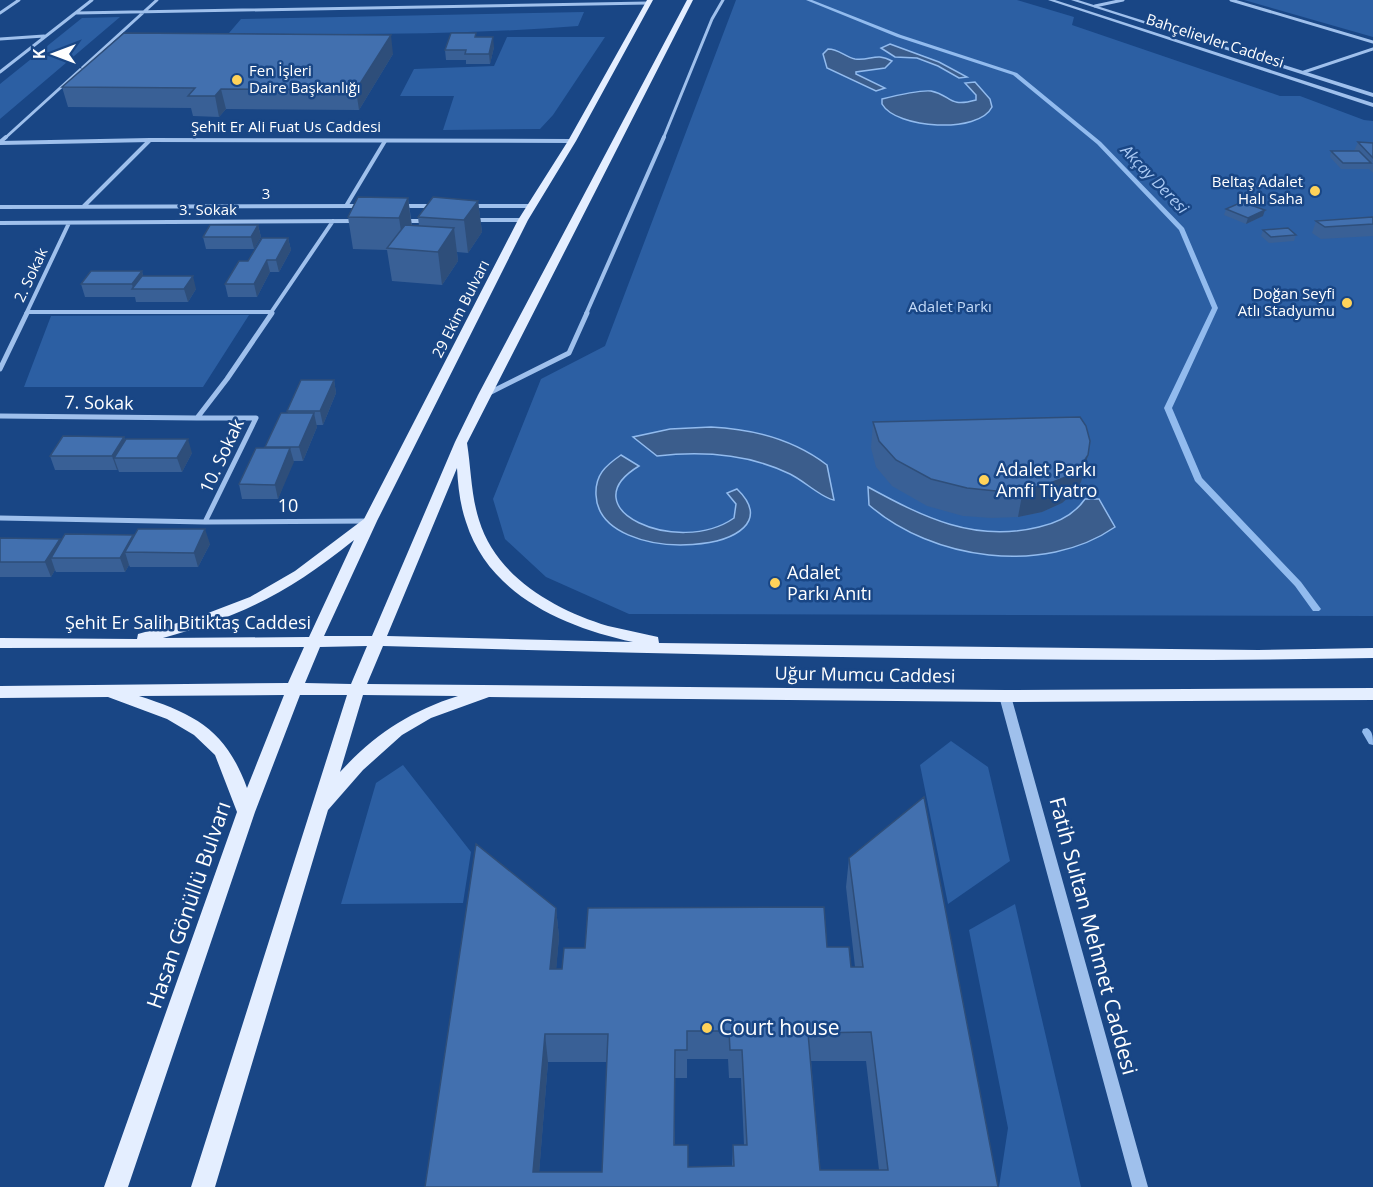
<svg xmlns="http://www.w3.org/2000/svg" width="1373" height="1187" font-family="'Open Sans',sans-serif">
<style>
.green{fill:#2c5fa3}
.water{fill:#3b5d8c;stroke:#92bbee;stroke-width:1.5}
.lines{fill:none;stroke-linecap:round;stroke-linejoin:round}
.stream{fill:#92bbee;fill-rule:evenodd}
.minor-far2{stroke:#9fc0ec;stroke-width:3}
.minor-far1{stroke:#9fc0ec;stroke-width:4}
.minor{stroke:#9fc0ec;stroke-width:5}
.tertiary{fill:#9fc0ec;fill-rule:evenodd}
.primary{fill:#e4eeff;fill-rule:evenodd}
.wall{fill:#396096;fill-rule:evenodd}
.shaded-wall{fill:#2e4e7a}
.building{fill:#4270af;stroke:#2e4e7a;stroke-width:1.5;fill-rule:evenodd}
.poi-dot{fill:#ffd35a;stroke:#194685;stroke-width:2}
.labels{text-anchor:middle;stroke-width:5;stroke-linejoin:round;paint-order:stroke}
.far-street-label{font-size:15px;fill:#fff;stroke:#194685}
.far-poi-label{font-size:15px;fill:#fff;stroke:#194685;text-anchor:end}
.far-park-label{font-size:15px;fill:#c4dbf9;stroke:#194685}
.far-water-label{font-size:16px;font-style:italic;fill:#abcaf4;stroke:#194685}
.street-label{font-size:18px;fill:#fff;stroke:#194685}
.poi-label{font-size:18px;fill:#fff;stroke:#194685;text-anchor:start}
.near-street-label{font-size:21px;fill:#fff;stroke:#194685}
.near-poi-label{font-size:21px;fill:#fff;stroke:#194685;text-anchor:start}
</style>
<rect width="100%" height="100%" fill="#194685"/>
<path class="green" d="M736,0H1017L1074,17L1072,25L1280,96H1300L1364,120L1373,121V616L629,614L546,577L505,539L493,499L541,379L605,346Z
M1244,0H1373V37Z
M584,12L578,26C462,35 345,35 229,33L241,19Z
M120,17L0,119V120V84L82,18Z
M507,37H605L553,115L540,129L443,130L454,96H400L414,69L494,66Z
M249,315L203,387H24L51,316Z
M951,741L988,767L1010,861L948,904L920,765Z
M403,765L471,852L463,903L341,904L376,783Z
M1015,904L1081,1187H999L1008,1128L969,930Z"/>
<path class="water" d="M890,44L939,62L967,77L959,78L938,66L917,58L895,57L881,48Z
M828,49C839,49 845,57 855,59C871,61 876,52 892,61L885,68L856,72V74L885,88L876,91L827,68L823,54Z
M975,82L990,99L992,107C979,134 896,129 882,104V99C894,96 920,90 931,91C952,95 947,108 976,100V95L965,83Z
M711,427C753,429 793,439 827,465L834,500C823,499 803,480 790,474C749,454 702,451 657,456L633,437L670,429Z
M621,455L639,466C568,509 678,557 734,518L736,504L727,493L737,489C804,553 599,571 596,495C595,475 605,466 621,455Z
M868,487C923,517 974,543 1039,527C1057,523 1074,515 1085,499H1099L1115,527C1044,576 932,560 869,505Z"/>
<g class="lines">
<path class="stream" d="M806,0H812L901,35L1017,73L1101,142L1184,228L1218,308L1172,408L1202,478L1301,582L1321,609L1319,611H1313L1295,586L1195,481L1164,408L1212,308L1179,230L1097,144L1013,75L897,37Z
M1367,728C1373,731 1373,738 1373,745L1369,744L1362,732L1363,729Z"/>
<path class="minor-far2" d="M1231,0L1373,42
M1095,6L1123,0
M0,13L19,0
M76,13L648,3
M0,39L44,36
M0,72L92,0
M1304,72L1373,49
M4,139L157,0
M663,139L712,19L723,0"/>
<path class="minor-far1" d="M0,142L6,137
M346,206L385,141
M403,206H434
M472,206H532
M0,207L359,206
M83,207L150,140
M473,220H523
M404,221H427
M0,223L355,221
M27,312H272
M26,314L69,223
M270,314L333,221
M586,314L664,137"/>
<path class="minor" d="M0,369L27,313
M487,394L569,353L587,313
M0,416L197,418
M0,518L205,522L256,418H197L227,379L272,313
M205,522L370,521"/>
<path class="tertiary" d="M1048,0H1055L1373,103V107Z
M1071,0H1078L1373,93V97Z
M150,138L572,139L575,141L572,143L150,142L0,145V141Z
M1005,692L1009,693L1011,696L1148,1187H1132L999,696L1001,693Z"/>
<path class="primary" d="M647,0H653L576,141L528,220L377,521L324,636H372L455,442L478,395L687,0H693L467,443C471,468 471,495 479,520C496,577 555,610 608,626C625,630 641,633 658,637L659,643L1258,650L1373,648V658C1043,664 713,655 383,646L367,684L1005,690L1373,688V700L1005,702L489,697L431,718L402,735L363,770L328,810L215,1187H191L347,695H300L255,812L128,1187H104L237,812L215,755L194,735L167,719L108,697L0,698V686L288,683L304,647L0,648V638L137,639L138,634L195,618L250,597L295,571L364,519L518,220L568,141ZM457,468C458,486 460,505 466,522C489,595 564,627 633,642L387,636ZM354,540L309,637L163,638C241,617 291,591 354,540ZM367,646L351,684L305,683L320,647ZM284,695L247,788C226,730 195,714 139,696ZM363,695L458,696C410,711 374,735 340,772Z"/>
</g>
<path class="wall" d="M477,37L494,47L490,64H466V60H446L445,50Z
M393,54L359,110L226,109L219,117L193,116L191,108L68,107L62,87Z
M1358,142L1373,143V173L1369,169H1341L1330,157L1331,151H1354Z
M408,198L412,225L419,226L418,217L478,201L482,232L468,253L457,252L458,261L442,285L392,281L387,250L353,249L348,217Z
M1226,209L1263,216L1246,224L1224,215Z
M1373,217V236L1321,239L1312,233L1316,221Z
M258,225L261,237L254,249H206L203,237Z
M1263,230L1296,235L1294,241L1269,243L1261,236Z
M288,238L291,250L279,272H270L257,297H228L225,284L248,261Z
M142,271L143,276L196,289L188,302H136L135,297H85L81,284Z
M334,380L336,393L323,425H316L317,427L303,461H293L278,499H242L239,484L265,448V447L288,413L287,411Z
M873,422L1088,455L1081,482L1076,491L1062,503L1042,512L1018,517L991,518L963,516L927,506L892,486L876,467L871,448Z
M124,437L125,440L192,453L182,472H119L118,469L117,470H55L50,456Z
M133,535V537L210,544L198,567H130L129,565L125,572H56L55,570L51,577H0V538L61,541Z
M849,858L998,1187H425L556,908L559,937L556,969L827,947L851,967H855L846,887ZM687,1059H728L729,1078H741L744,1145H733L732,1166L688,1167L675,1145V1078H687ZM811,1061H866L879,1170H820ZM548,1062H607L602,1172H539Z"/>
<path class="shaded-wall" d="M391,35L393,54L359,110L356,90Z
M493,37L494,47L490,64L489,54Z
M221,89L226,109L219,117L215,96Z
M408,198L412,230L404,250L399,218Z
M478,201L482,232L468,253L464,220Z
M1265,210L1263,216L1246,224L1248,218Z
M258,225L261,237L254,249L251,237Z
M454,228L458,261L442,285L438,252Z
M288,238L291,250L279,272L276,260Z
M267,260L270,272L257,297L254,284Z
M142,271L145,284L133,289L132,284Z
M193,276L196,289L188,302L184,289Z
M334,380L336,393L323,425L320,411Z
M314,413L317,427L303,461L299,447Z
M124,437L129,451L114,458L118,469L117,470L112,456Z
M188,439L192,453L182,472L177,458Z
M290,448L294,462L278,499L275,485Z
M1088,455L1081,482L1076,491L1062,503L1042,512L1018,517L1023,490Z
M205,529L210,544L198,567L194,553Z
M133,535L138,549L125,552L129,565L125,572L120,558Z
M60,539L66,553L51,558L55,570L51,577L45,562Z
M556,908L559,937L554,997L550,969Z
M545,1034L548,1062L538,1187L533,1172Z"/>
<path class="building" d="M124,33L391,35L356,90L221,89L215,96H188L195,88L62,87Z
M451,33H476L475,37H493L489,54H465L466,50H445Z
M1358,142L1373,143V158Z
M1331,151H1359L1371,163H1343Z
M358,197L408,198L399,218L348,217Z
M433,197L478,201L464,220L418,217Z
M1242,202L1265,210L1248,218L1226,209Z
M1373,217V224L1325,227L1316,221Z
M210,225H258L251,237H203Z
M405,225L454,228L438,252L387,248Z
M1288,228L1296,235L1271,237L1263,230Z
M262,238H288L276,260H267L254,284H225L239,261H248Z
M91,271H142L132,284H81Z
M142,276H193L184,289H132Z
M301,380H334L320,411H287Z
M281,413H314L299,447H265Z
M1080,417L1086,426L1090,441L1088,455L1082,464L1068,476L1048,484L1023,490L996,491L967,488L931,479L896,460L879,441L873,422Z
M63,436L124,437L112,456H50Z
M126,439H188L177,458H114Z
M256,448H290L275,485L239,484Z
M138,529H205L194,553L125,552Z
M65,534L133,535L120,558H51Z
M0,538L60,539L45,562H0Z
M924,797L998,1187H425L476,844L556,908L550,969H562L564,948H585L588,908L824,907L827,947H849L851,967H863L849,858ZM687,1031H729L730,1050H742L747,1145H733L734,1166L688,1167V1145H674L675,1050H687ZM871,1032L888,1170H820L808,1033ZM545,1034H608L602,1172H533Z"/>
<g class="poi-dot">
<circle cx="237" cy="80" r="6"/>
<circle cx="1315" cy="191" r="6"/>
<circle cx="1347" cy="303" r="6"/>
<circle cx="984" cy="480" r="6"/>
<circle cx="775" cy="583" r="6"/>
<circle cx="707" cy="1028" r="6"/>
</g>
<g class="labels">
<g class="far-street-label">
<text transform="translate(1215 41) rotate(18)" y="5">Bahçelievler Caddesi</text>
<text x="286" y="132">Şehit Er Ali Fuat Us Caddesi</text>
<text x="266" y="199">3</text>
<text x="208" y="215">3. Sokak</text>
<text transform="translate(31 275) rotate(-65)" y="5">2. Sokak</text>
<text transform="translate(461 309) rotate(-63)" y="5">29 Ekim Bulvarı</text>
</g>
<g class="far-poi-label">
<text x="249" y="76" text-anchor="start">Fen İşleri<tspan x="249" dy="17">Daire Başkanlığı</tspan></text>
<text x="1303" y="187">Beltaş Adalet<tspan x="1303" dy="17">Halı Saha</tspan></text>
<text x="1335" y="299">Doğan Seyfi<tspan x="1335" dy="17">Atlı Stadyumu</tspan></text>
</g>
<g class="far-park-label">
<text x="950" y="312">Adalet Parkı</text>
</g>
<g class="far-water-label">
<text transform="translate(1155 179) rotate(46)" y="6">Akçay Deresi</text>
</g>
<g class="street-label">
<text transform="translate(99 403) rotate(1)" y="6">7. Sokak</text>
<text transform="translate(222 456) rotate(-65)" y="6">10. Sokak</text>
<text x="288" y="512">10</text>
<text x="188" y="629">Şehit Er Salih Bitiktaş Caddesi</text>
<text transform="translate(865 675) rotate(1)" y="6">Uğur Mumcu Caddesi</text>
</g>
<g class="poi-label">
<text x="996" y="476">Adalet Parkı<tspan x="996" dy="21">Amfi Tiyatro</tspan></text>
<text x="787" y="579">Adalet<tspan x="787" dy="21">Parkı Anıtı</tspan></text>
</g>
<g class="near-street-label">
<text transform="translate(189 905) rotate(-71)" y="7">Hasan Gönüllü Bulvarı</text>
<text transform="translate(1093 936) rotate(75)" y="7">Fatih Sultan Mehmet Caddesi</text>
</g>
<g class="near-poi-label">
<text x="719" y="1035">Court house</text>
</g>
</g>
<g transform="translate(54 54) rotate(270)" stroke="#194685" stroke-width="4.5" paint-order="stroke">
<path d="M0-4.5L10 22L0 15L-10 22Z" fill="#ffffff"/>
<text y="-9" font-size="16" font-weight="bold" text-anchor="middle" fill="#ffffff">K</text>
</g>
</svg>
